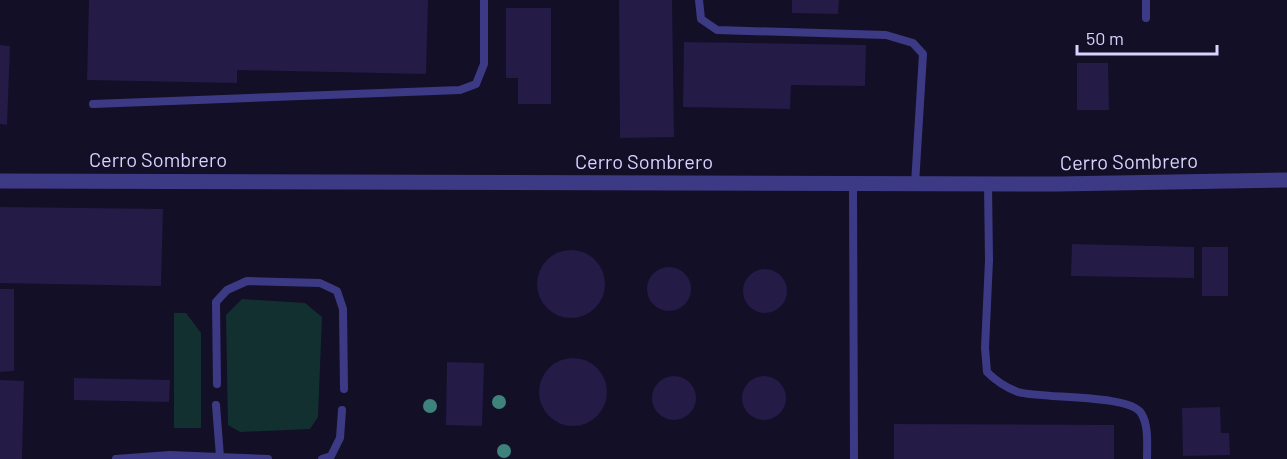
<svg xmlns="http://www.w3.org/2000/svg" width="1287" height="459" font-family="Barlow,sans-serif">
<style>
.green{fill:#12302f}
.building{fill:#241b47}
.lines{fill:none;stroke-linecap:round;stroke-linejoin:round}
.lane{stroke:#3d3a85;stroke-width:8}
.street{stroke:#3d3a85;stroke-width:15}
.tree{fill:#3d827b}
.labels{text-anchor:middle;stroke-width:5;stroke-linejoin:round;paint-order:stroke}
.street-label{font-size:20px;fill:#d9d4ff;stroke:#130f26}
</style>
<rect width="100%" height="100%" fill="#130f26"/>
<path class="green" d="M242,299L305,303L322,317L318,417L310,429L240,432L228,425L226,315Z
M174,313H186L201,333V428H174Z"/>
<path class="building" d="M89,0H428L426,74L237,70V83L87,80Z
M619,0H672L674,137L620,138Z
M792,0H839L838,14L792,13Z
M506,8H551V104H518V78H506Z
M684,42L866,45L865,86L791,85L790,109L683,107Z
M0,45L10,46L7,125L0,124Z
M1077,63H1108L1109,110H1077Z
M0,207L163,209L161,286L0,283Z
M1072,244L1194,247V278L1071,276Z
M1202,247H1228V296H1202Z
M537 284a34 34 0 1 1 68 0a34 34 0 1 1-68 0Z
M647 289a22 22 0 1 1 44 0a22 22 0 1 1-44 0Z
M743 291a22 22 0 1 1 44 0a22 22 0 1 1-44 0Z
M0,289H14V371L0,372Z
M539 392a34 34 0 1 1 68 0a34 34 0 1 1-68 0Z
M447,362L484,363L482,426L446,425Z
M652 398a22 22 0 1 1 44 0a22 22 0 1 1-44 0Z
M742 398a22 22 0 1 1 44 0a22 22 0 1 1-44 0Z
M74,378L170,380L169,402L74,400Z
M0,380L24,381L22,459H0Z
M1220,407L1221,433H1229L1230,455L1183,456L1182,408Z
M894,424L1114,425V459H894Z"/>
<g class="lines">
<path class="lane" d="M699,0L701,19L717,30L886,35L913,43L923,54L915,184
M1146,0V18
M93,104L460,90L476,84L484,64V0
M853,184L854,459
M988,184L989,260L985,348L987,372C995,380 1007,388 1018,392C1042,399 1129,394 1141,413C1149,425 1147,445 1147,459
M217,384L216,302L227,290L247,281L320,283L337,291L343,309L344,389
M216,405L220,457
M116,459L170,455L268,459
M322,459L331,456L340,438L342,410"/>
<path class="street" d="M0,181L1058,184L1287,180"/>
</g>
<g class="tree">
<circle cx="499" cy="402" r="7"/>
<circle cx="430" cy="406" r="7"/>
<circle cx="504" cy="451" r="7"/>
</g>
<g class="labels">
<g class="street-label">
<text x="158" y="167">Cerro Sombrero</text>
<text x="644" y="169">Cerro Sombrero</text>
<text transform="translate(1129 162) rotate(-1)" y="7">Cerro Sombrero</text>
</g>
</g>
<path d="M1077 45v9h140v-9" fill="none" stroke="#d9d4ff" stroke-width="3"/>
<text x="1086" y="45" font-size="18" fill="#d9d4ff" stroke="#130f26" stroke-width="4.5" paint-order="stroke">50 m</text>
</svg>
